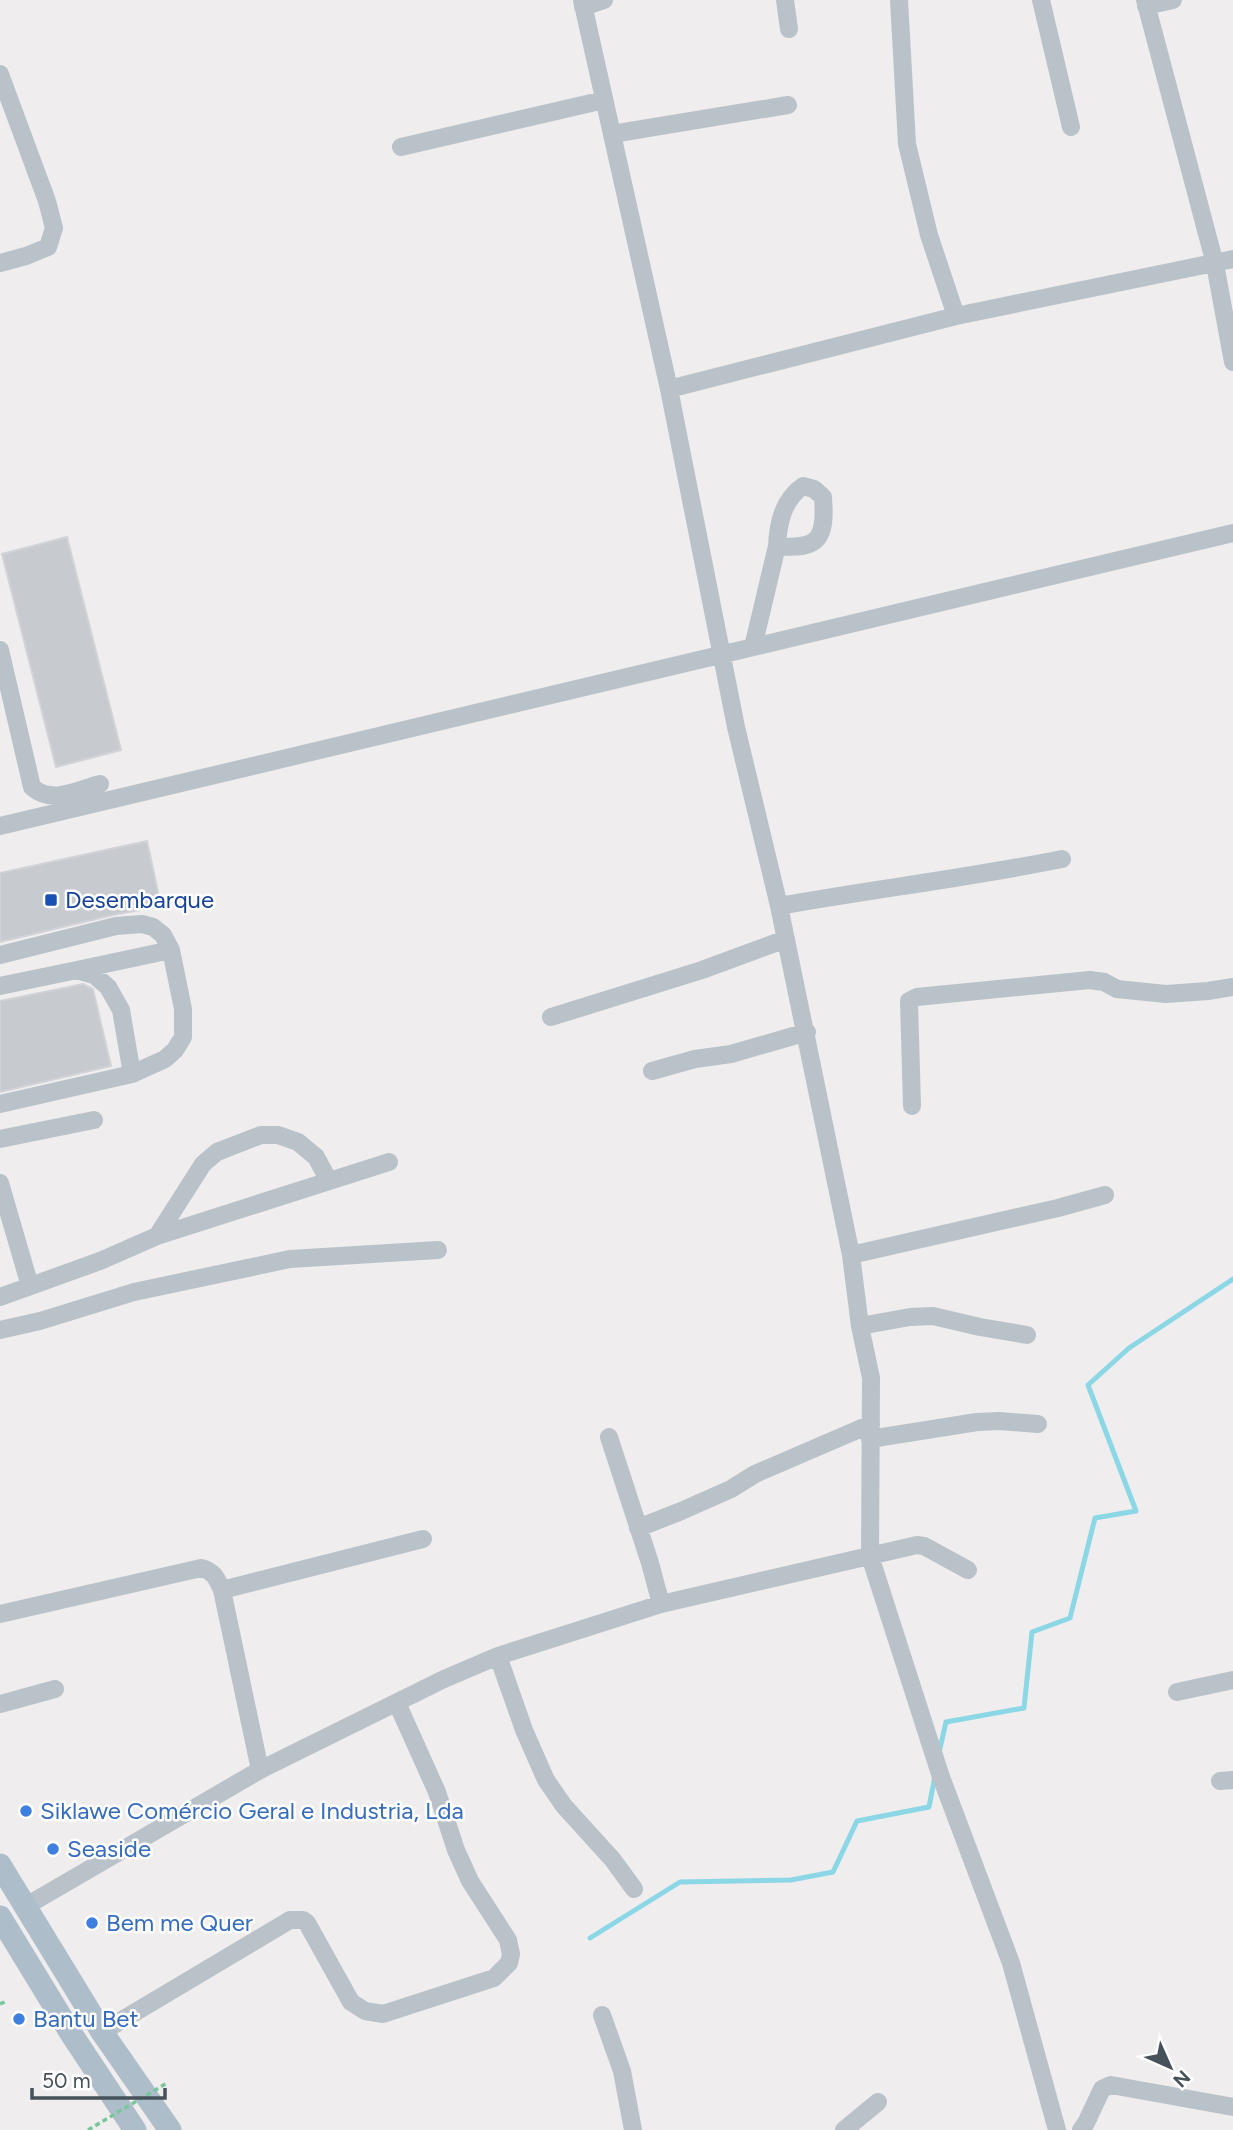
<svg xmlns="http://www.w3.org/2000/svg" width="1233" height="2130" font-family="Figtree,sans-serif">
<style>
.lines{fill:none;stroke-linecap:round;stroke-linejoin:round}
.stream{stroke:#8cd7e5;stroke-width:5}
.building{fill:#c7cacf;stroke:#d1d3d8;stroke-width:2}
.path{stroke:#77c79c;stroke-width:3.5;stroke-dasharray:5 3.5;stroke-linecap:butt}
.minor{stroke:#b9c2c9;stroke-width:18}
.major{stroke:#aebdca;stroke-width:23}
.path-bridge{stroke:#77c79c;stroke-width:3.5;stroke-dasharray:5 3.5;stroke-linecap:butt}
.transit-dot{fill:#1a4fb4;stroke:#fff;stroke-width:2.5}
.shop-dot{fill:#3f7fe0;stroke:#fff;stroke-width:2.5}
.labels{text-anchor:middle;stroke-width:5;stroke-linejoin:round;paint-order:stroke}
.transit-label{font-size:24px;fill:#164399;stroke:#fff;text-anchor:start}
.shop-label{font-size:24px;fill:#366cbe;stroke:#fff;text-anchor:start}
</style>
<rect width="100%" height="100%" fill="#efeded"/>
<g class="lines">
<path class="stream" d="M939,1753L946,1722L1024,1708L1032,1632L1070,1618L1095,1518L1136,1511L1088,1385L1129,1348L1233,1279
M590,1938L680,1882L791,1880L833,1872L857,1821L929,1807L935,1776"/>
</g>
<path class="building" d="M67,537L121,750L56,767L2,554Z
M147,841L161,906L113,915L0,942V873Z
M83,984L93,989L111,1066L0,1092V1001Z"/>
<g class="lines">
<path class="path" d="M0,2004L5,2002"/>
<path class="minor" d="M582,0L669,389L736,727L779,906L851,1255L860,1326L871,1378L870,1556L941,1777L1011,1963L1057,2130
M785,0L789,29
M899,0L907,144L929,235L956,316
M1041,0L1071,127
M1145,0L1215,264L1233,362
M1146,6L1173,0
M583,7L604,0
M0,74L47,201L54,228L48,247L26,256L0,263
M612,134L788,105
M401,147L604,100
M669,389L956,316L1233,259
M753,647L777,546C778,523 783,500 803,486L814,489L823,497C826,538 820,550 777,546
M0,650L32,787C52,805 77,790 100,784
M0,826L1233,533
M779,906C874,889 968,878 1062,859
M0,955L116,926L142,924L153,927L163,935L171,950L183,1009V1037L175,1050L165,1059L132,1074L0,1104
M77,970L171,950
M0,986L77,970L94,975L108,987L121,1010L132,1074
M551,1017L702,970L786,939
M652,1071L695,1059L731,1054L807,1032
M912,1106L909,1001L917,997L1090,980L1104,982L1117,989L1166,994L1208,991L1233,987
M0,1139L94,1120
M0,1183L30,1286
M157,1236L203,1164L217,1152L261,1135H278L298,1142L316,1157L329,1181
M851,1255L1058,1208L1105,1195
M0,1297L100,1261L157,1236L389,1162
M860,1326L910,1317L933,1316L980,1327L1027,1335
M0,1330L40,1321L134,1292L290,1259L438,1250
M609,1437L650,1563L661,1604
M870,1439L977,1422L999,1421L1038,1424
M638,1528L679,1512L731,1489L755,1474L871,1424
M222,1590L423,1539
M0,1614L201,1568C214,1571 217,1579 222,1590L260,1770
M498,1656L524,1730L546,1780L564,1806L613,1860L634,1889
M1177,1692L1233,1680
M0,1704L55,1689
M1220,1781L1233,1780
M26,1906L260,1770L444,1679L498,1656L661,1604L917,1545L924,1546L968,1570
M602,2015L622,2071L633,2130
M102,2032L290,1920H303L307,1923L351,2002L365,2011L383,2014L494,1978L509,1963L511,1954L508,1940L470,1881L456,1850L437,1792L397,1703
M844,2130L878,2102
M1081,2130L1086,2123L1102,2089L1111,2085L1233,2107"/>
<path class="major" d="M0,1865L102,2032L170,2130
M0,1917L72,2035L135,2130"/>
<path class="path-bridge" d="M88,2130L167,2083"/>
</g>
<rect class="transit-dot" x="44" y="893" width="14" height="14" rx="3.5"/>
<g class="shop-dot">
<circle cx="26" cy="1811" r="7"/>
<circle cx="53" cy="1849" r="7"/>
<circle cx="92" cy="1923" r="7"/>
<circle cx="19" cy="2019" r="7"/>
</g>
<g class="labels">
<g class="transit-label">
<text x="65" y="908">Desembarque</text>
</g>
<g class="shop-label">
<text x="40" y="1819">Siklawe Comércio Geral e Industria, Lda</text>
<text x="67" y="1857">Seaside</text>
<text x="106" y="1931">Bem me Quer</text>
<text x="33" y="2027">Bantu Bet</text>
</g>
</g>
<g transform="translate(1170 2067) rotate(135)" stroke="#ffffff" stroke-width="5" paint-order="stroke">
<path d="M0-5L12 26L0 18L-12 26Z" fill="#465159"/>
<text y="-10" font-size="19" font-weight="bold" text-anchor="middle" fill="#465159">N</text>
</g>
<path d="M32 2088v10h133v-10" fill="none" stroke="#465159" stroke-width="3.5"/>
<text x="42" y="2088" font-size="21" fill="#465159" stroke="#ffffff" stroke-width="5" paint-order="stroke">50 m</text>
</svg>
